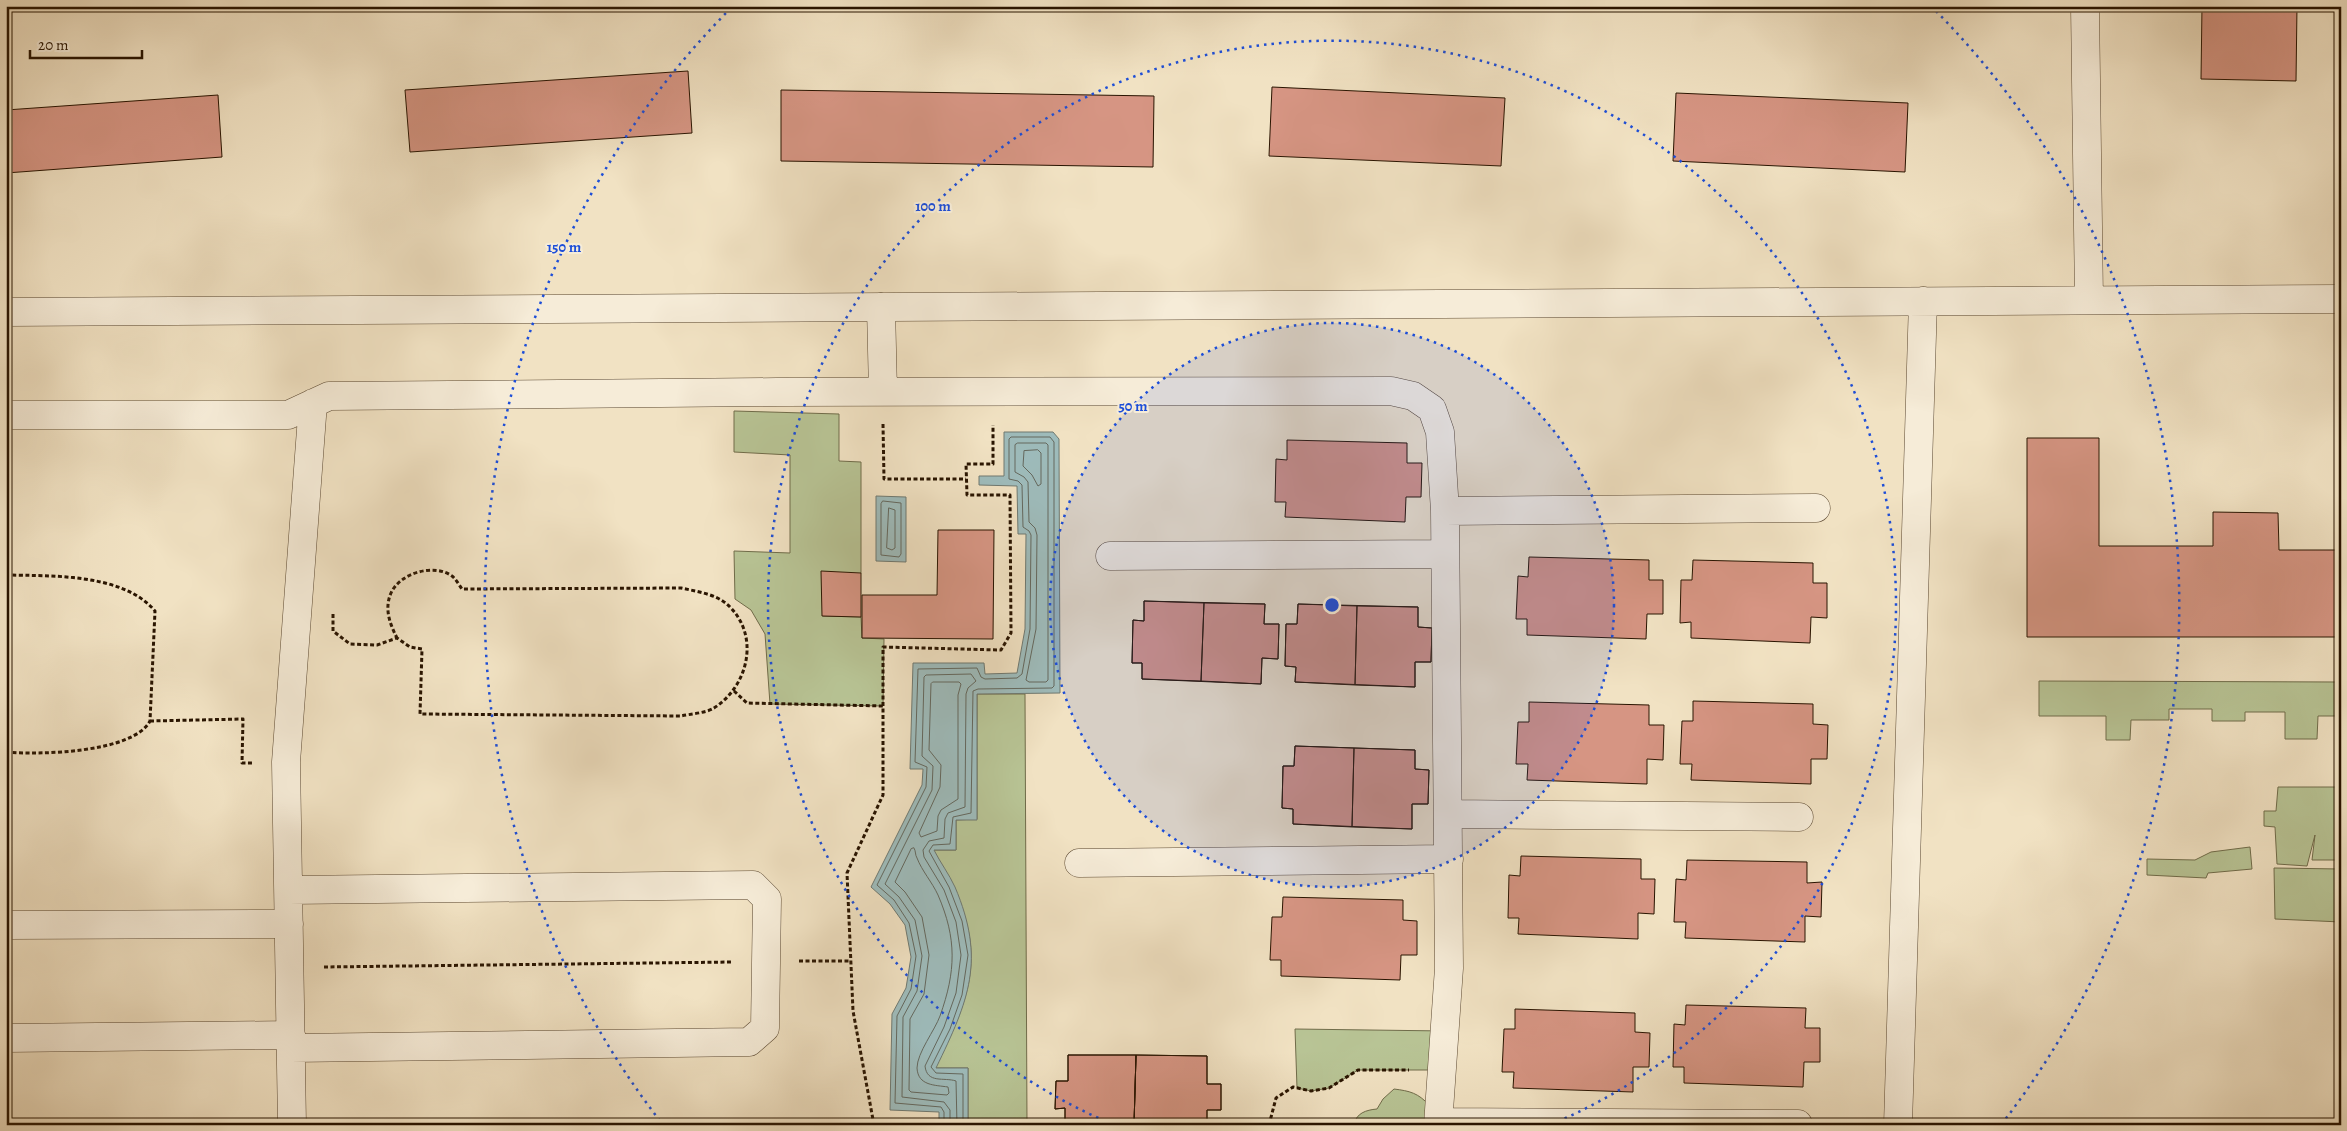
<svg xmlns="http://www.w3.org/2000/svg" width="2347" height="1131" font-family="Alegreya,serif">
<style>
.green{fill:#b8c495;stroke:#706c4a}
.water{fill:#9ebcbc;stroke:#6f7971}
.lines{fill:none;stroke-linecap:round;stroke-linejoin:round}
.shore{stroke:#64685e;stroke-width:1}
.building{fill:#d69583;stroke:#291400}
.minor-casing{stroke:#5b4831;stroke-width:29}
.path{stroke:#291400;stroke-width:3;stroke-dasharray:4 2.5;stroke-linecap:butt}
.minor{stroke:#f6ecd8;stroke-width:28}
.ring{fill:none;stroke:#1d4ed8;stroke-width:2.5;stroke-dasharray:2.5 5}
.centre{fill:#1d4ed8;stroke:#f6ecd8;stroke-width:2.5}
.ring-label{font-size:15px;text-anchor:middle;font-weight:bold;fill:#1d4ed8;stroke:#f6ecd8;stroke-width:4;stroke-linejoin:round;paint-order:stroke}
</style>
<rect width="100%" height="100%" fill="#f1e2c3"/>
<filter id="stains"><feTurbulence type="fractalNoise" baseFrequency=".004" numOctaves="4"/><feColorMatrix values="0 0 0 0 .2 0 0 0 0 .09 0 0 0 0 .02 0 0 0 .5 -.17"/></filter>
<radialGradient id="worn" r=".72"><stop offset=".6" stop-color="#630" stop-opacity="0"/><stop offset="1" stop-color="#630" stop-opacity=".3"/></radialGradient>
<path class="green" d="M734,411L839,414V461L861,462V573L823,616L861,617L862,638L884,639L883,706L770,704L765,634L751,610L735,599L734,551L790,553V455L734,452Z
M2039,681L2341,682V745H2337V716H2318L2317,739H2285V712H2245V721H2212V709H2169V720H2131L2130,740H2106V716H2039Z
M977,694H1025L1027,1125H968V1068H935C981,978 986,939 933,850H956V820L977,819Z
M2278,787H2341V860H2312L2315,835L2307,866L2277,864L2275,827L2264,826V811H2276Z
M2250,847L2252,869L2208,873L2206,878L2147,875V859L2195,860L2211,852Z
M2274,868L2341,869V922L2275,919Z
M1295,1029L1445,1031L1442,1070H1358L1329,1088L1311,1091L1297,1088Z
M1394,1089C1410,1091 1418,1093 1429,1105L1428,1125H1354C1356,1113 1366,1110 1377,1109L1383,1099Z"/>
<path class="water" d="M1004,432H1053L1059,439L1060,693L977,694V820H956V850H934C940,862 949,874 955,887C986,960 969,1000 936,1068H968V1125H939V1112L890,1110L892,1014L906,988L911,957L905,925L890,904L871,887L922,785L923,769H910L913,663H984L985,674L1017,673L1025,629L1026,534H1018L1017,486L979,485V476H1004Z
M876,496L906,497V562L876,561Z"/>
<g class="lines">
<path class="shore" d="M1018,443H1046L1048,445V680L1046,682H1029L1026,680L1036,629L1037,535L1035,528L1029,522L1028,482L1024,477L1015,472V445Z
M1038,450L1041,453V484L1038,486L1032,475L1023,466L1024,451Z
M883,501L901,503V554L899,557L881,555V504Z
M889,508L895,510V548L892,550L887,548Z
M933,682H959L961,684L958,695V799L941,810L938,816L937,831L921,837L919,833L940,787L941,765L929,750L931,684Z
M914,848C916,851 915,855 917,858C922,871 932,882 938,895C957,939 956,971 940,1016C935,1030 917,1053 917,1068C918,1086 935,1085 948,1087L949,1093L947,1095L911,1092L909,1090L910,1019L924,994L929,955L922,917L905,892L895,882L911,849Z
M944,1125V1112L941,1107L895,1103L897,1016L911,989L916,956L909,923L894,900L877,885L926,787L927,767L915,762L918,669L977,668L981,677L985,679L1017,678L1022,674L1030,629L1031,535L1029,531L1023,527L1022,485L1018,481L1009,479V439L1011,437H1050L1054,442V686L1052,688L978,689L973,691L971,813L953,817L950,844L933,845L929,851L949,887L962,921L968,955L962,995L950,1029L931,1067L936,1073L963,1074V1125
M950,1125V1110L944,1102L902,1097L903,1017L917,991L922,956L915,920L899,897L885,884L932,790L933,766L922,756L924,677L926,675L971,674L976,681L968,688L966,694L965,807L948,813L945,819L944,838L929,841L923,850L924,857L944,890L956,922L961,955L956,993L944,1027L925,1066C927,1084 944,1077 956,1081L957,1125"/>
</g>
<path class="building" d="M2202,6H2297L2296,81L2201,79Z
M688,71L692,133L410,152L405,90Z
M1272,87L1505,98L1501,166L1269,156Z
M781,90L1154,96L1153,167L781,161Z
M1676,93L1908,103L1905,172L1673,161Z
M218,95L222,157L6,173V110Z
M2027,438H2099V546H2213V512L2278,513L2279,550H2341V637H2027Z
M1287,440L1407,443V463H1422L1421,497H1406L1405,522L1285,517L1286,502H1275L1276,459L1287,460Z
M938,530H994L993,639L862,638V595H937Z
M1529,557L1649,560V580H1663V614H1647L1646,639L1527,635V619H1516L1518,576L1528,577Z
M1693,560L1813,563V583H1827V618L1811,617L1810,643L1691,638V622L1680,623L1681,580H1692Z
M821,571L861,573V617L822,616Z
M1144,601L1204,603L1201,681L1142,679V663H1132L1133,620L1144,621Z
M1144,601L1265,604L1264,624H1279L1278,659L1262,658L1261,684L1142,679V663H1132L1133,620L1144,621Z
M1204,603L1265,604L1264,624H1279L1278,659L1262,658L1261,684L1201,681Z
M1298,604L1357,606L1355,685L1295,682L1296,667L1285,666L1286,624H1297Z
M1298,604L1418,607V627L1432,628L1431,662H1415V687L1295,682L1296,667L1285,666L1286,624H1297Z
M1357,606L1418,607V627L1432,628L1431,662H1415V687L1355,685Z
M1693,701L1813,704V724L1828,725L1827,759H1811V784L1691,780L1692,764H1680L1682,721H1693Z
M1529,702L1649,705V725H1664L1663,760L1647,759V784L1527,780L1528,764H1516L1518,722H1529Z
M1295,746L1354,748L1352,827L1293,824V809L1282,808L1283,766H1294Z
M1295,746L1415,750V769L1429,770L1428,804H1412V829L1293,824V809L1282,808L1283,766H1294Z
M1354,748L1415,750V769L1429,770L1428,804H1412V829L1352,827Z
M1521,856L1641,859V879H1655L1654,914L1638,913V939L1518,934L1519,918H1508L1509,875L1520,876Z
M1687,860L1807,862V883L1822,882L1821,917L1805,916V942L1685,938L1686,922H1674L1676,879L1686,880Z
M1283,897L1403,900V920L1417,921V955H1401L1400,980L1281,976V960H1270L1272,917H1282Z
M1686,1005L1806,1008L1805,1028H1820V1062H1804L1803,1087L1684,1083V1067H1673L1674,1024L1685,1025Z
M1515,1009L1635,1013V1032L1650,1033L1649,1067H1633V1092L1513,1088L1514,1072H1502L1504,1029H1515Z
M1068,1055H1136L1134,1125H1065V1108L1055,1109L1056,1081H1068Z
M1068,1055H1136L1134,1125H1065V1108L1055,1109L1056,1081H1068Z
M1136,1055L1207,1056V1084H1221V1110H1207V1125H1134Z
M1136,1055L1207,1056V1084H1221V1110H1207V1125H1134Z"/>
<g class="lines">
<g class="minor-casing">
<path id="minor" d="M2085,6L2089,300
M881,307L883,392
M6,312L2341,299
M6,415H288L329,396L777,392L1391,391L1413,396L1432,409L1440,432L1445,511L1449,968L1438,1125
M1445,511L1816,508
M1110,556L1445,554
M1448,814L1799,817
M1079,863L1449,859
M289,890L753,885L767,899L765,1028L749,1042L291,1048
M6,925L289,924
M6,1038L291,1035
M1438,1122L1798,1124
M292,1125L286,762L313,403
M1898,1125L1923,301"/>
</g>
<path class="path" d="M883,424L884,479H966
M6,575C51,576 123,573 155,611L150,721C133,753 39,755 6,752
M333,614V631L350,644L377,645L397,638L410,647L422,649L420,714L681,716C690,714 706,713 714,708C747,687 760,639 731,608C718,594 699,592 681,588L462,589C459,585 456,579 452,576C434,563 400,573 391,593C384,609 390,624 397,638
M734,691L747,703L883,706
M150,721L243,719L242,763H253
M799,961H850
M324,967L732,962
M874,1125L853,1011L847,873L883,795V647L1001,650L1011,633L1010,495H967L966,464H993V425
M1269,1125L1276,1098L1293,1087L1311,1091L1329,1088L1358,1070H1409"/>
<use href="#minor" class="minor"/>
</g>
<circle cx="1332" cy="605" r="282" fill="#1d4ed8" fill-opacity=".12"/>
<g class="ring">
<circle cx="1332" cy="605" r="282"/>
<path d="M1112 1124A564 564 0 1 1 1552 1124"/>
<path d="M660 1121A847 847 0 0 1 728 11M1936 11A847 847 0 0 1 2004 1121"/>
</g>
<circle cx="1332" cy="605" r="8" class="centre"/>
<g class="ring-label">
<text x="933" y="211">100 m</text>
<text x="564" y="252">150 m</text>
<text x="1133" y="411">50 m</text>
</g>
<rect width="2347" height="1131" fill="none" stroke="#f1e2c3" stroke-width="25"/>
<rect x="8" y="8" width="2332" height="1116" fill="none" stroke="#291400" stroke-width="2.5"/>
<rect x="12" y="12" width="2322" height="1106" fill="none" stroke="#291400"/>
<path d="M30 50v8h112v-8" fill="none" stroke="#291400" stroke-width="2.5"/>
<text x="38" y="50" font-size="15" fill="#291400" stroke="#f6ecd8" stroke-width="4" paint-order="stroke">20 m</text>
<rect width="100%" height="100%" filter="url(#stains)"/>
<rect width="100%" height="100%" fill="url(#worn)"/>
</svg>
